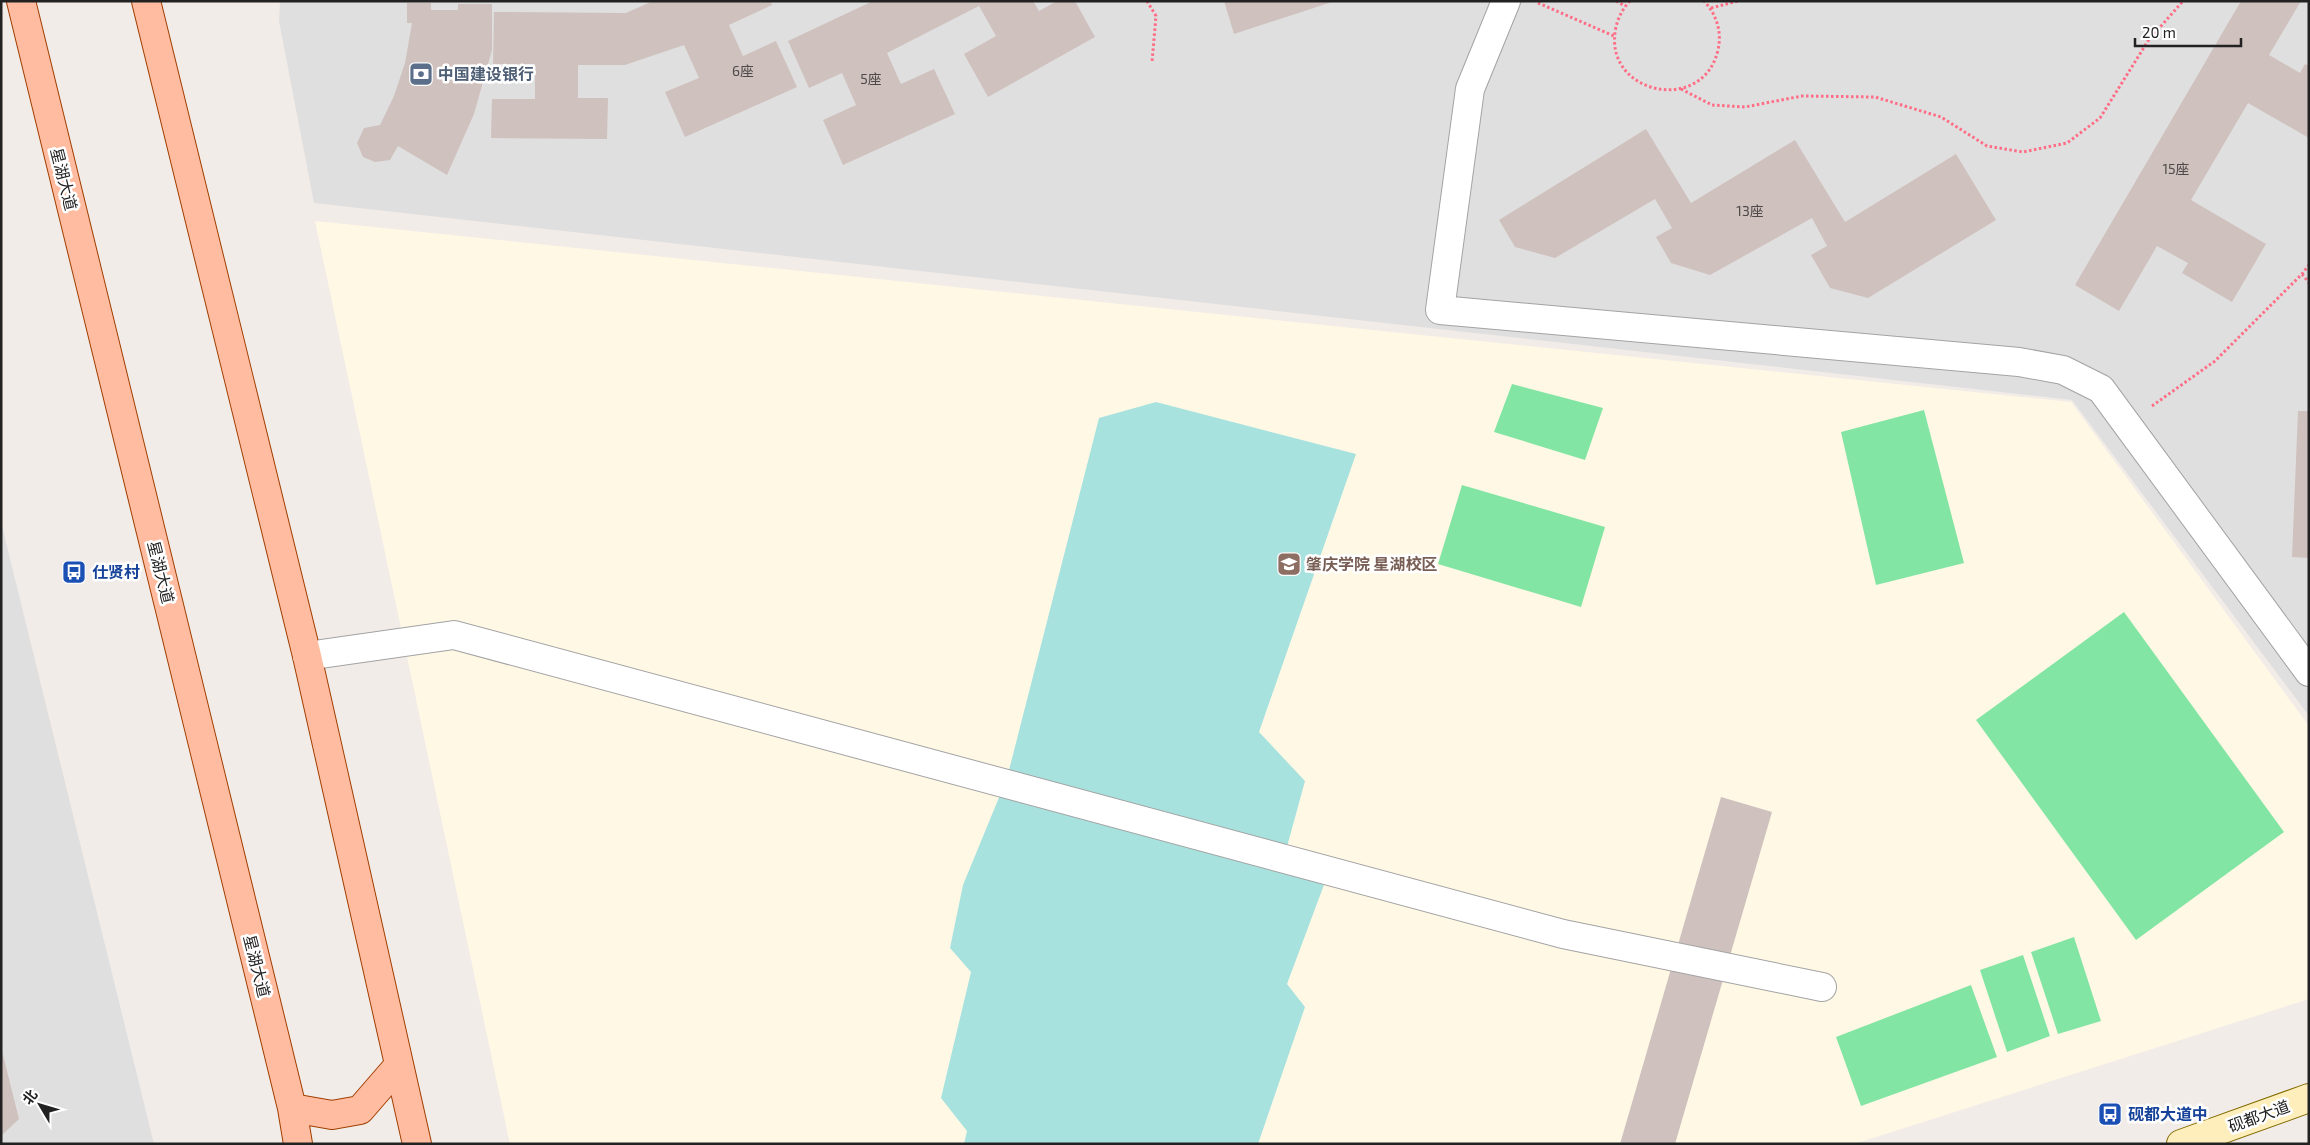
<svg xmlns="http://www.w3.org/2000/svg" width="2310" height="1145" font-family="'Exo 2','Noto Sans SC',sans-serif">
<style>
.residential{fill:#e0dfdf}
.education{fill:#fff8e5}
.pitch{fill:#83e5a4}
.water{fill:#a7e2df}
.building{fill:#cfc1be}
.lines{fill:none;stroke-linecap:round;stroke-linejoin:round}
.street-casing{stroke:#a3a3a3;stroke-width:30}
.secondary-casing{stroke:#826b00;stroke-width:30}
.primary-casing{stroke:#a03e00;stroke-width:30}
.path{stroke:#ff6d86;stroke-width:3;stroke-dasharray:2.5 2.5;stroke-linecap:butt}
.street{stroke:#fff;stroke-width:28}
.secondary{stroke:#fdeebc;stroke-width:28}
.primary{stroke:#ffbca1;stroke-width:28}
.labels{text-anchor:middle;stroke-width:5;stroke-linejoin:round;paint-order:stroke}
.number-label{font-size:14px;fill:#4d4a49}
.service-label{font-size:16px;font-weight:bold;fill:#4e5e75;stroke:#fff;text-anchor:start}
.street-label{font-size:16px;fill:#222;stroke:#fff}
.education-label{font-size:16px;font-weight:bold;fill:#785e54;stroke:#fff;text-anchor:start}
.transit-label{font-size:16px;font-weight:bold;fill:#164399;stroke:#fff;text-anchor:start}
</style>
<rect width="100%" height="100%" fill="#f2ece8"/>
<path class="residential" d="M280,1H2309V716L2072,400L314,203L279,21Z
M1,522L154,1144H1Z"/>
<path class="education" d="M315,221L2071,402L2309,726V999L1854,1144H510Z"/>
<path class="pitch" d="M1512,384L1603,408L1585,460L1494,432Z
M1924,410L1964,563L1876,585L1841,432Z
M1462,485L1605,527L1581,607L1438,564Z
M2124,612L2284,832L2136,940L1976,720Z
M2074,937L2101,1021L2058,1034L2031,952Z
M2023,955L2050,1036L2007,1052L1980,970Z
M1971,985L1997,1057L1861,1106L1836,1037Z"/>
<path class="water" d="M1156,402L1356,454L1259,732L1305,781L1285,854L1331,866L1287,984L1305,1007L1258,1144H964L967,1131L941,1098L971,972L950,948L963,885L1007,778L1099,418Z"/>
<path class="building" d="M653,1H770L772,5L729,25L743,56L776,41L797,87L685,137L665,92L699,78L684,45L625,65H578V98H608L607,139L491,138L492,99H535V64H493L494,12L626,13Z
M873,1H1033L1039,11L1057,1H1075L1095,37L988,97L964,54L996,36L979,6L887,53L901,84L934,69L955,114L843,165L823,120L856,105L842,73L809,88L788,41Z
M1224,1H1332V2L1234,34Z
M2241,1H2301L2269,55L2300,73L2305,64L2309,66V138L2248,103L2191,200L2266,244L2232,302L2182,273L2188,263L2157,246L2119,311L2075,285Z
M407,3H431V10H458V4H492V50L474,114L447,175L398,146L390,160L375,162L363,157L357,143L364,128L380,125L394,96L405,63L412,23H407Z
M1646,129L1691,203L1795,140L1845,222L1956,154L1996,220L1868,298L1830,288L1811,255L1827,246L1812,218L1710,275L1671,263L1656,237L1672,228L1655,199L1555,258L1515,247L1499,220Z
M2298,411H2309V558L2292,557Z
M1721,797L1772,812L1675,1144H1620Z
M1,1047L19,1119L1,1136Z"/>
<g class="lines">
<g class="street-casing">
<path id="street" d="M1506,1L1470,89L1440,310L2019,362L2063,370L2101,389L2309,672
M307,656L454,635L1563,934L1822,987"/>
</g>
<g class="secondary-casing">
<path id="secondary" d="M2181,1144L2309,1098"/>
</g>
<g class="primary-casing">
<path id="primary" d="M21,1L292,1108L298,1144
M146,1L307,656L417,1144
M292,1108L332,1115L360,1110L399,1065"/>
</g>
<path class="path" d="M1147,1L1156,16L1152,62
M1616,1L1625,6
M1630,1C1623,8 1618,18 1616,27C1601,94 1703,116 1718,50C1722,32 1717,15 1704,1
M1538,3L1614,36
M1711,8L1738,1
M1681,89L1712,105L1745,107L1802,96L1875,97L1941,117L1987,146L2023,152L2067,143L2100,118L2148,41L2183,1
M2302,274L2309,283
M2152,406L2215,361L2302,274L2309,265"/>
<use href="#street" class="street"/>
<use href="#secondary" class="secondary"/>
<use href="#primary" class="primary"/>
</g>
<defs>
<g id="bank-square" transform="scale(1.25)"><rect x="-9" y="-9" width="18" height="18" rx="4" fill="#5c6f8a" stroke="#fff"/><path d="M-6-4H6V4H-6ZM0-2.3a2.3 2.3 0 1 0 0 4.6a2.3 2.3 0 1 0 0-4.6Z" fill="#fff"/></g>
<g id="university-square" transform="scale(1.25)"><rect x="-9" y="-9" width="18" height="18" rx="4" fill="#8d6e63" stroke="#fff"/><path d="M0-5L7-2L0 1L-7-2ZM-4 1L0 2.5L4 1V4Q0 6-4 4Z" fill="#fff"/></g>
<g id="bus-square" transform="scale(1.25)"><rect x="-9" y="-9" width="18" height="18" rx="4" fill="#1a4fb4" stroke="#fff"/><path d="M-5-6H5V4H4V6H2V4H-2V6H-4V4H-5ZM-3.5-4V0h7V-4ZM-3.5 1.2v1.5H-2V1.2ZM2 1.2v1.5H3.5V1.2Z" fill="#fff"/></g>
</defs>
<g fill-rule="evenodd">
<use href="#bank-square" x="421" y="74"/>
<use href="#university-square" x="1289" y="564"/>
<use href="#bus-square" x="74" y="572"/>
<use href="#bus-square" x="2110" y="1114"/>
</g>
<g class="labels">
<g class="number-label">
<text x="743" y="76">6座</text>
<text x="871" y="84">5座</text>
<text x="2176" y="174">15座</text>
<text x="1750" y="216">13座</text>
</g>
<g class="service-label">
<text x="438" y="80">中国建设银行</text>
</g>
<g class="street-label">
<text transform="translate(64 179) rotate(76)" y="6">星湖大道</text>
<text transform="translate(161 572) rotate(76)" y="6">星湖大道</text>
<text transform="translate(257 966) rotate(76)" y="6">星湖大道</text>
<text transform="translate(2259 1116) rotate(-20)" y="6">砚都大道</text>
</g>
<g class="education-label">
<text x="1306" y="570">肇庆学院 星湖校区</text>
</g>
<g class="transit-label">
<text x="92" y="578">仕贤村</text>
<text x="2128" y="1120">砚都大道中</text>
</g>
</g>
<rect width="2310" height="1145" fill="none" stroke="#222222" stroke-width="5"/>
<g transform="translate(40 1105) rotate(308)" stroke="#ffffff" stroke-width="4" paint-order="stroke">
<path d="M0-4L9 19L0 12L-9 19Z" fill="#222222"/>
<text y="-8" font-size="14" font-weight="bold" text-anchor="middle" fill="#222222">北</text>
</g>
<path d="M2135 38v8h106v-8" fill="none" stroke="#222222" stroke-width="2.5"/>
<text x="2142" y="38" font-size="15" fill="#222222" stroke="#ffffff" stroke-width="4" paint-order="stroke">20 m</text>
</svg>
